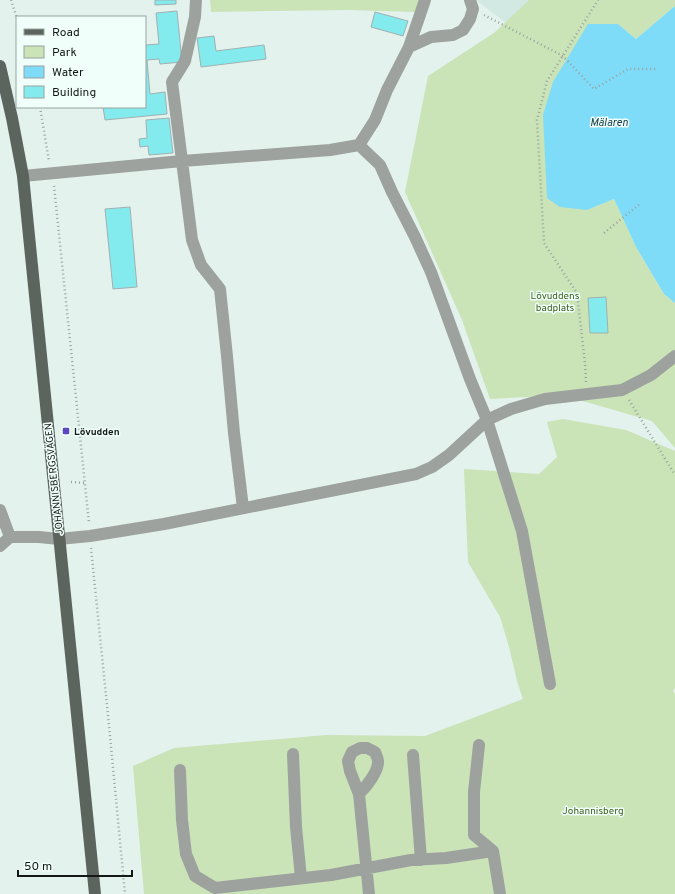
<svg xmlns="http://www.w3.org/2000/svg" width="675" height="894" font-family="Overpass,sans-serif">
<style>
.built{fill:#d1e9e2}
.green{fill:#cae3b7}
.water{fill:#7fdcf9}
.building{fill:#83ebee;stroke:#a1b0b0}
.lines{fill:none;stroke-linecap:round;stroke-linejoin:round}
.path{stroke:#98a4a0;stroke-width:2.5;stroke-dasharray:1 3;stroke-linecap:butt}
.minor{stroke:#9ea29f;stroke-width:12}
.major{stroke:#5c645e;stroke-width:12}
.poi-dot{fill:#5d47bf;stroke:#f0fffa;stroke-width:1.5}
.labels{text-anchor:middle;stroke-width:3;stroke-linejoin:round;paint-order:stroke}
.park-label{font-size:10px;fill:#41611f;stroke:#f0fffa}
.poi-label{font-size:10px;font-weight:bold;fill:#141918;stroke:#f0fffa;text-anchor:start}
.street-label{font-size:10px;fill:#141918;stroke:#f0fffa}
.water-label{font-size:11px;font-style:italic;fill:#16414d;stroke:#f0fffa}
</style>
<rect width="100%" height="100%" fill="#e3f2ed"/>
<path class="built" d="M476,0H529L506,23Z"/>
<path class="green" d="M210,0H419L416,12L348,10L211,12Z
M529,0H675V6L636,39L618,24L587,210L614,199L636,247L664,294L675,303V448L652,421L562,395L490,399L462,320L405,192L428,76L494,33Z
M563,419L626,430L675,451V688L673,691L675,694V894H144L133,766L174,748L326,735L425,736L523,699L517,681L509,647L500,617L468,562L464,469L539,474L557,457L547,422Z"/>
<path class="water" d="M675,6V303L664,294L636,247L614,199L587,210L560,207L547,198L543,115L553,82L588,24H618L636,39Z"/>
<path class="building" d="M155,0H176V4L155,5Z
M177,11L182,62L160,64L159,59L147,60L150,94L165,92L167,114L105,120L103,107H145V45L159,44L156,13Z
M375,12L408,21L403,36L371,27Z
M214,36L216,51L264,45L266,59L201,67L197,38Z
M169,118L173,153L149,155L148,146L140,147L139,139L147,138L146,120Z
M130,207L137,287L113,289L105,209Z
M606,297L608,333H590L588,298Z"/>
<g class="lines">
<path class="path" d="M11,0L17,18
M484,15L563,56L594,89L628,69H658
M40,107L49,161
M54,186L89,523
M604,233L641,203
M586,382L585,364L577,293L544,243L537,120L547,81L598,0
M629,400L675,475
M71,482L84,483
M91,548L108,715L125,894"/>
<path class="minor" d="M196,0L195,17L185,61L172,82L192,240L201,265L220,289L227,356L234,433L243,508
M409,47L431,37L453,35L463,30L470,19L473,9L470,0
M359,145L380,165L392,192L415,237L431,272L470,379L487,420L522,531L550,684
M23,176L182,161L330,150L359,145L375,120L387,90L409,47L425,0
M0,510L10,537
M0,546L10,537H39L59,539L90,536L164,524L416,474L432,467L449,455L487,420L511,409L545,399L622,390L651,375L675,356
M479,745L474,792V835L493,851
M293,754L296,827L301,878
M413,755L421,860
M180,770L182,820L186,854L195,876L215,888L331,875L411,860L446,858L493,851L500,894
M359,794C366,787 379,771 378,761C378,758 376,755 375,752L367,748H360L352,752L348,761L350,771L359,794L369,894"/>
<path class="major" d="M0,66L12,118L23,176L95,894"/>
</g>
<rect class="poi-dot" x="62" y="427" width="8" height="8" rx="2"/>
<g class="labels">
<g class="park-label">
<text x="555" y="299">Lövuddens<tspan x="555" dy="12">badplats</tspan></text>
<text x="593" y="814">Johannisberg</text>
</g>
<g class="poi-label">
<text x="74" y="435">Lövudden</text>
</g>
<g class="street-label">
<text transform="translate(53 479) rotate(-96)" y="4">JOHANNISBERGSVÄGEN</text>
</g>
<g class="water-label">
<text x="609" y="126">Mälaren</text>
</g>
</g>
<rect x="16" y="16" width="130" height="92" fill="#f0fffa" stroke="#98a3a0"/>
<rect x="24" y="29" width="20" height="6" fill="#5c645e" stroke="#98a3a0"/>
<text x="52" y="36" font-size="12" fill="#141918">Road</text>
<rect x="24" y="46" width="20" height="12" fill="#cae3b7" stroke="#98a3a0"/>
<text x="52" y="56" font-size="12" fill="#141918">Park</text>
<rect x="24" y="66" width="20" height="12" fill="#7fdcf9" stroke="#98a3a0"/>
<text x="52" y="76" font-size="12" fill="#141918">Water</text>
<rect x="24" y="86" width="20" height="12" fill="#83ebee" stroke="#98a3a0"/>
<text x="52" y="96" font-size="12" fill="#141918">Building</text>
<path d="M18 870v6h114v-6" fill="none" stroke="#141918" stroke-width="2"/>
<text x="24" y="870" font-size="12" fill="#141918" stroke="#f0fffa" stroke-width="3" paint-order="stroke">50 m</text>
</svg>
